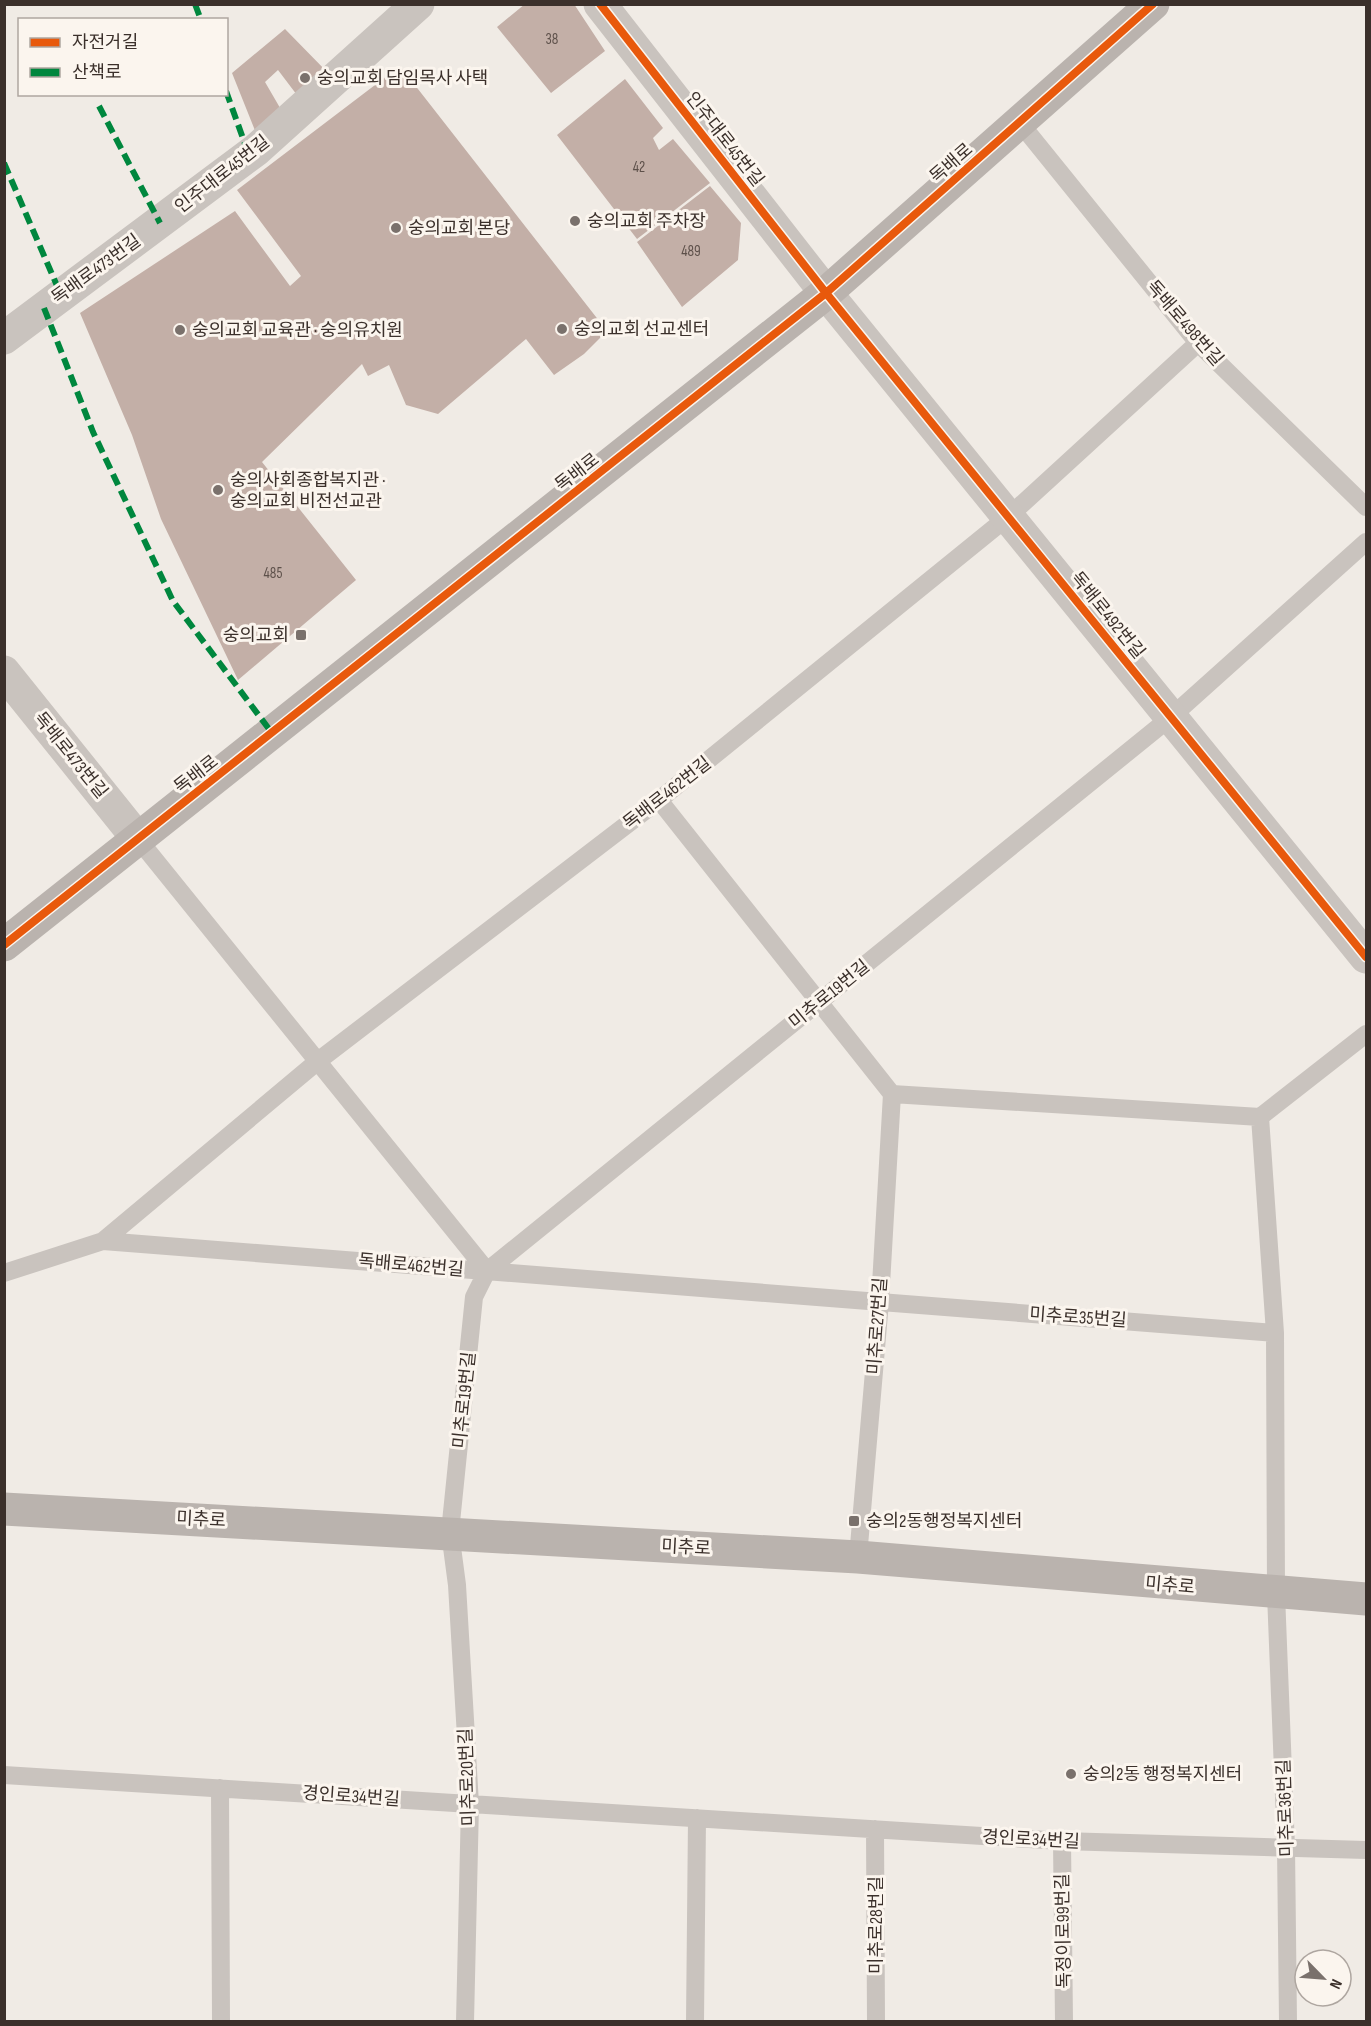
<svg xmlns="http://www.w3.org/2000/svg" width="1371" height="2026" font-family="'Sofia Sans Condensed','Noto Sans KR',sans-serif">
<style>
.building{fill:#c3afa7}
.lines{fill:none;stroke-linecap:round;stroke-linejoin:round}
.lane{stroke:#c9c3be;stroke-width:18}
.street{stroke:#c9c3be;stroke-width:33}
.secondary{stroke:#bab3ae;stroke-width:33}
.quiet{stroke:#00873e;stroke-width:6;stroke-dasharray:12 6;stroke-linecap:butt}
.cycleway-casing{stroke:#fbf5ee;stroke-width:11}
.cycleway{stroke:#e8590c;stroke-width:8}
.poi-dot{fill:#7a716c;stroke:#fbf5ee;stroke-width:2}
.labels{text-anchor:middle;stroke-width:6;stroke-linejoin:round;paint-order:stroke}
.number-label{font-size:15px;fill:#5d504a}
.poi-label{font-size:18px;fill:#3b302b;stroke:#fbf5ee;text-anchor:start}
.street-label{font-size:18px;fill:#3b302b;stroke:#fbf5ee}
</style>
<rect width="100%" height="100%" fill="#f0ebe5"/>
<path class="building" d="M525,4H574L605,51L551,93L497,27Z
M285,29L330,75L300,99L278,70L265,82L283,113L256,133L232,73Z
M400,66L607,331L584,354L554,375L526,339L438,414L406,405L389,365L368,376L362,364L262,462L356,580L238,680L161,519L132,435L80,313L235,211L290,286L301,276L237,190Z
M625,79L663,128L653,138L659,150L673,139L710,183L637,239L557,135Z
M710,186L741,223L738,260L682,307L637,242Z"/>
<g class="lines">
<path class="lane" d="M1020,123L1198,343L1366,507
M659,800L892,1094L880,1302L858,1557
M138,839L487,1271
M892,1094L1260,1117
M103,1241L1275,1333
M4,1273L103,1241L318,1061L659,800L1009,516L1198,343
M4,1775L1062,1841L1366,1850
M220,1788L221,2022
M875,1829L876,2022
M1062,1841L1064,2022
M465,2022L470,1804L457,1585L450,1532L474,1297L487,1271L1171,717L1366,542
M695,2022L697,1818
M1288,2022L1286,1847L1276,1594L1275,1333L1260,1117L1366,1034"/>
<path class="street" d="M600,4L826,293L1366,957
M4,338L256,150L418,4
M4,672L138,839"/>
<path class="secondary" d="M4,945L826,293L1153,4
M4,1509L858,1557L1366,1599"/>
<path class="quiet" d="M195,4L201,20
M226,91L249,155
M99,106L160,223
M4,163L61,295
M44,308L93,432L173,601L272,733"/>
<g class="cycleway-casing">
<path id="cycleway" d="M600,4L826,293L1366,957
M4,945L826,293L1153,4"/>
</g>
<use href="#cycleway" class="cycleway"/>
</g>
<g class="poi-dot">
<circle cx="305" cy="78" r="6"/>
<circle cx="575" cy="221" r="6"/>
<circle cx="396" cy="228" r="6"/>
<circle cx="562" cy="329" r="6"/>
<circle cx="180" cy="330" r="6"/>
<circle cx="218" cy="490" r="6"/>
<rect x="295" y="629" width="12" height="12" rx="3"/>
<rect x="848" y="1515" width="12" height="12" rx="3"/>
<circle cx="1071" cy="1774" r="6"/>
</g>
<g class="labels">
<g class="number-label">
<text x="552" y="44">38</text>
<text x="639" y="172">42</text>
<text x="691" y="256">489</text>
<text x="273" y="578">485</text>
</g>
<g class="poi-label">
<text x="317" y="84">숭의교회 담임목사 사택</text>
<text x="587" y="227">숭의교회 주차장</text>
<text x="408" y="234">숭의교회 본당</text>
<text x="574" y="335">숭의교회 선교센터</text>
<text x="192" y="336">숭의교회 교육관 · 숭의유치원</text>
<text x="230" y="486">숭의사회종합복지관 ·<tspan x="230" dy="21">숭의교회 비전선교관</tspan></text>
<text x="289" y="641" text-anchor="end">숭의교회</text>
<text x="866" y="1527">숭의2동행정복지센터</text>
<text x="1083" y="1780">숭의2동 행정복지센터</text>
</g>
<g class="street-label">
<text transform="translate(725 139) rotate(52)" y="6">인주대로45번길</text>
<text transform="translate(951 163) rotate(-41)" y="6">독배로</text>
<text transform="translate(222 174) rotate(-38)" y="6">인주대로45번길</text>
<text transform="translate(96 269) rotate(-36)" y="6">독배로473번길</text>
<text transform="translate(1185 323) rotate(49)" y="6">독배로498번길</text>
<text transform="translate(577 472) rotate(-38)" y="6">독배로</text>
<text transform="translate(1108 615) rotate(51)" y="6">독배로492번길</text>
<text transform="translate(71 755) rotate(51)" y="6">독배로473번길</text>
<text transform="translate(196 774) rotate(-38)" y="6">독배로</text>
<text transform="translate(667 793) rotate(-38)" y="6">독배로462번길</text>
<text transform="translate(829 994) rotate(-39)" y="6">미추로19번길</text>
<text transform="translate(411 1265) rotate(5)" y="6">독배로462번길</text>
<text transform="translate(1078 1317) rotate(4)" y="6">미추로35번길</text>
<text transform="translate(877 1326) rotate(-86)" y="6">미추로27번길</text>
<text transform="translate(464 1400) rotate(-84)" y="6">미추로19번길</text>
<text transform="translate(201 1519) rotate(3)" y="6">미추로</text>
<text transform="translate(686 1547) rotate(3)" y="6">미추로</text>
<text transform="translate(1170 1585) rotate(5)" y="6">미추로</text>
<text transform="translate(467 1777) rotate(-92)" y="6">미추로20번길</text>
<text transform="translate(351 1796) rotate(4)" y="6">경인로34번길</text>
<text transform="translate(1285 1808) rotate(-92)" y="6">미추로36번길</text>
<text transform="translate(1031 1839) rotate(3)" y="6">경인로34번길</text>
<text transform="translate(876 1925) rotate(-90)" y="6">미추로28번길</text>
<text transform="translate(1063 1931) rotate(-91)" y="6">독정이로99번길</text>
</g>
</g>
<rect width="1371" height="2026" fill="none" stroke="#3b302b" stroke-width="12"/>
<rect x="18" y="18" width="210" height="78" fill="#fbf5ee" stroke="#aea6a0" stroke-width="1.5"/>
<rect x="30" y="38" width="30" height="9" fill="#e8590c" stroke="#aea6a0" stroke-width="1.5"/>
<text x="72" y="48" font-size="18" fill="#3b302b">자전거길</text>
<rect x="30" y="68" width="30" height="9" fill="#00873e" stroke="#aea6a0" stroke-width="1.5"/>
<text x="72" y="78" font-size="18" fill="#3b302b">산책로</text>
<g transform="translate(1323 1978) rotate(115)"><circle r="28" fill="#fbf5ee" stroke="#aea6a0" stroke-width="1.5"/>
<path d="M0-4.5L10 22L0 15L-10 22Z" fill="#7a716c"/>
<text y="-9" font-size="16" font-weight="bold" text-anchor="middle" fill="#3b302b">N</text>
</g>
</svg>
